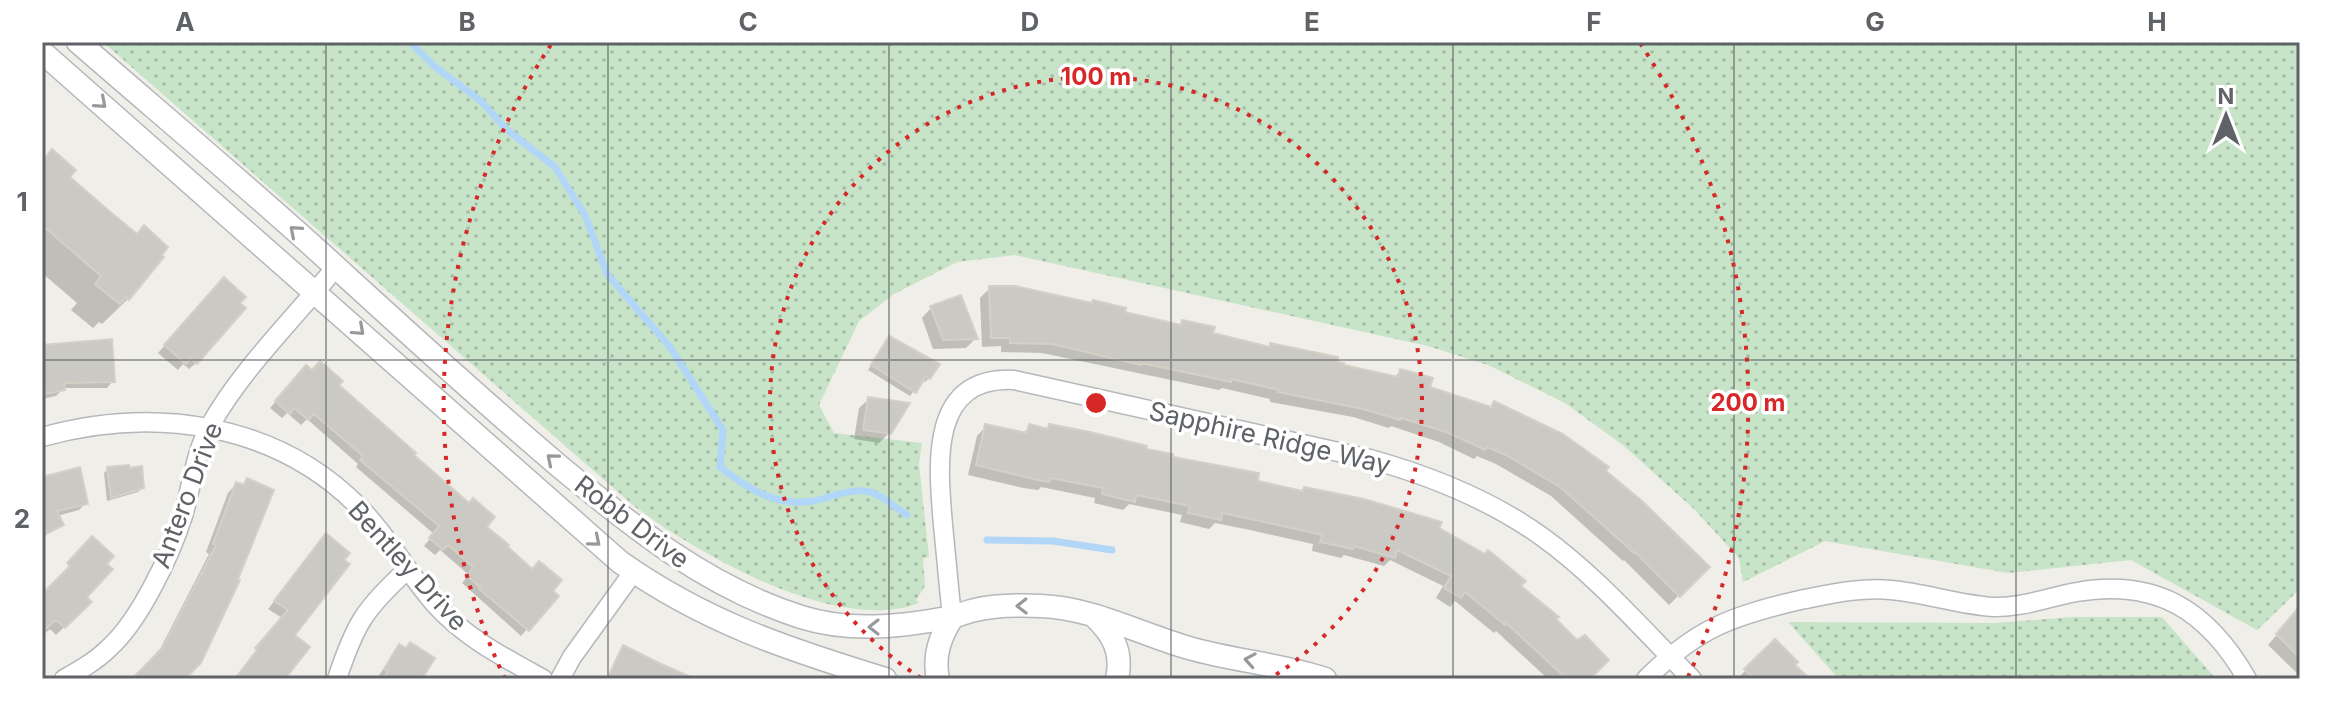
<svg xmlns="http://www.w3.org/2000/svg" width="2342" height="721" font-family="Inter,sans-serif">
<style>
.grass{fill:url(#grass-dots)}
.shadow{fill:#0003}
.lines{fill:none;stroke-linecap:round;stroke-linejoin:round}
.stream{stroke:#b1d6f7;stroke-width:7}
.building{fill:#cbc9c4;stroke:#d4d0c6;stroke-width:2}
.minor-casing{stroke:#b5b7bb;stroke-width:21}
.tertiary-casing{stroke:#b5b7bb;stroke-width:25}
.minor{stroke:#fff;stroke-width:18}
.tertiary{stroke:#fff;stroke-width:22}
.oneway{stroke:#97999c}
.grid{fill:none;stroke:#5f6266;stroke-width:2;stroke-opacity:0.55}
.ring{fill:none;stroke:#d62828;stroke-width:4;stroke-dasharray:4 8}
.labels{text-anchor:middle;stroke-width:7;stroke-linejoin:round;paint-order:stroke}
.street-label{font-size:26px;fill:#5f6266;stroke:#fff}
.centre{fill:#d62828;stroke:#fff;stroke-width:4}
.ring-label{font-size:24px;text-anchor:middle;font-weight:bold;fill:#d62828;stroke:#fff;stroke-width:7;stroke-linejoin:round;paint-order:stroke}
.neatline{fill:none;stroke:#5f6266;stroke-width:3}
.grid-label{font-size:26px;text-anchor:middle;font-weight:bold;fill:#5f6266}
</style>
<defs>
<pattern id="grass-dots" width="8" height="8" patternUnits="userSpaceOnUse" patternTransform="scale(2)"><rect width="8" height="8" fill="#c7e4c8"/><path d="M2 2h.1M6 6h.1" fill="none" stroke="#a5bca6" stroke-width="1.8" stroke-linecap="round"/></pattern>
</defs>
<rect width="100%" height="100%" fill="#efeee8"/>
<path class="grass" d="M103,42H2300V589L2257,630L2131,560L2008,573L1825,541L1743,582L1739,558L1694,509L1624,446L1565,403L1488,365L1428,346L1015,255L957,262L894,294L859,321L819,405L834,433L922,443L919,464L929,557L923,558L925,586L916,600L919,603C838,635 698,554 634,506Z
M2072,617H2162L2216,679H1839L1788,622L1996,623Z"/>
<path class="shadow" d="M42,157L161,257L128,299L102,324L99,322L93,328L71,310L77,303L42,273Z
M217,286L196,363L189,369L183,364L178,370L158,353Z
M990,288L1178,326L1182,322L1211,335L1268,348L1271,346L1393,378L1401,371L1428,388L1603,471L1707,567L1669,605L1624,560L1623,561L1551,496L1496,464L1477,456L1474,459L1439,442L1391,426L1389,428L1353,417L1270,402V399L1222,388L1219,390L1042,353L1001,352V346L982,347L980,298Z
M931,308L976,338L966,348L933,349L922,318Z
M43,335L45,347L113,381L107,388H64L56,396L42,399Z
M885,343L929,378L925,382L921,380L910,396L868,370Z
M300,374L336,385L556,596L521,636L462,583L469,575L440,550L435,555L424,546L434,534L356,467L358,464L307,419L301,425L287,413L282,418L270,408Z
M869,399L889,433L879,443L854,439L859,408Z
M986,426L1022,434L1030,427L1045,431L1049,426L1144,450L1255,483L1301,493L1305,489L1437,529L1518,586L1554,620L1587,679H1548L1496,631L1494,633L1455,601L1450,607L1436,598L1443,586L1390,560L1384,566L1344,555L1341,558L1312,551L1313,544L1250,530L1215,523L1209,529L1180,522L1182,515L1129,504L1123,510L1094,503L1095,498L1041,487L1038,490L1023,488L968,475L977,436Z
M108,469L142,487L138,492L107,501L104,473Z
M42,481L86,503L79,510L57,516L61,525L42,538Z
M248,481L235,580L183,679H133L156,657L209,554L206,552L228,493L236,484L242,486Z
M92,539L84,597L90,602L56,635L50,629L42,636V597Z
M319,544L281,679H234L282,618L268,609Z
M2300,608V676L2268,645Z
M1775,641L1793,665L1807,679H1737Z
M400,647L419,679H383L379,675Z"/>
<g class="lines">
<path class="stream" d="M410,42L434,66L481,101L506,129L555,167L585,215L607,274L670,347L723,430L720,467C750,491 782,510 822,499C835,495 850,490 864,491C877,491 896,508 907,515
M987,540L1053,541L1112,550"/>
</g>
<path class="building" d="M52,149L76,170L70,177L108,210L137,234L144,225L168,247L162,255L164,257L129,300L126,297L120,304L95,284L101,276L42,225V161Z
M224,277L246,297L240,303L246,308L197,364L191,358L186,364L164,345Z
M989,286H1015L1092,303L1093,300L1126,308L1125,312L1181,325L1182,320L1215,327L1213,333L1270,347V343L1338,357V362L1344,363V365L1398,377L1400,369L1433,378L1430,387L1491,407L1494,401L1563,434L1609,467L1606,471L1642,501L1710,567L1680,597L1635,552L1634,553L1560,487L1506,455L1487,447L1485,450L1449,433L1401,418L1400,420L1363,409L1278,392L1279,390L1231,379V382L1141,363V365L1052,344L1010,343V338H991Z
M961,295L978,339L943,340L930,306Z
M889,336L940,364L930,379L926,376L916,393L871,365Z
M112,339L115,382L64,383L65,390L45,394L44,388H42V345Z
M320,361L343,381L339,385L416,453L414,455L469,503L473,498L495,517L487,527L509,545L508,547L532,569L539,561L562,580L553,591L559,596L529,631L479,589L481,588L467,576L473,567L448,545L443,550L429,538L439,526L360,460L363,456L314,414L308,420L294,408L290,414L275,401L306,365L312,370Z
M868,397L910,403L891,434L863,430Z
M985,424L1027,433L1029,424L1048,429L1049,424L1090,432L1147,446L1146,449L1173,454V457L1259,473L1258,481L1303,491L1304,487L1364,499L1442,522L1439,528L1485,554L1488,550L1526,581L1521,586L1559,617L1556,619L1577,640L1585,635L1609,660L1590,679H1567L1506,623L1505,625L1465,592L1461,598L1444,588L1451,576L1397,550L1395,558L1354,546L1353,549L1320,542L1322,535L1260,521L1222,513L1221,520L1188,513L1190,506L1136,495L1135,502L1102,494L1103,488L1050,478L1049,482L1033,479L976,465Z
M129,465L130,468L142,466L144,488L111,498L107,467Z
M80,467L88,504L57,511L64,525L42,536V477Z
M247,478L274,490L238,579L240,580L201,663L185,679H132L163,647L216,545L213,544L236,482L244,485Z
M326,533L350,553L344,560L350,564L295,635L310,647L285,679H235L257,650L255,648L288,610L274,601Z
M92,536L114,556L107,564L113,569L87,597L92,602L65,628L56,620L42,632V594L70,566L67,563Z
M2300,606V658L2276,634Z
M1775,639L1798,662L1795,665L1810,679H1754L1744,669Z
M410,642L435,658L422,679H383L388,671L384,669L399,644L406,648Z
M623,645L659,663L695,679H607Z"/>
<g class="lines">
<g class="minor-casing">
<path id="minor" d="M42,437C153,406 275,422 359,507C388,536 407,572 434,603C464,637 503,657 543,679
M952,618C949,587 946,556 943,525C938,466 928,376 1014,380L1370,459C1431,476 1489,499 1541,536C1597,576 1644,631 1692,679
M64,679C80,670 96,661 109,648C140,620 170,556 183,516C192,485 195,452 211,424C242,369 296,316 336,267
M337,679C355,624 365,608 408,569
M560,679L572,657L634,571
M1646,679C1697,628 1732,616 1800,600C1831,594 1860,587 1891,590C1925,593 1959,605 1993,607C2022,608 2048,597 2077,592C2157,578 2208,611 2247,679"/>
</g>
<g class="tertiary-casing">
<path id="tertiary" d="M78,42C169,121 261,198 350,280C419,343 488,406 559,466C634,528 707,587 801,617C849,632 898,627 947,618C956,617 965,612 975,610C996,605 1019,605 1041,606C1093,608 1140,634 1189,648C1234,661 1281,664 1325,679
M42,52L620,562C705,622 787,649 885,679
M1094,616C1113,634 1123,652 1117,679
M938,679C933,656 940,637 952,618"/>
</g>
<use href="#minor" class="minor"/>
<use href="#tertiary" class="tertiary"/>
</g>
<defs><path id="oneway-chevron" d="M-2-3.5L2.5 0L-2 3.5" fill="none" stroke-width="1.6" stroke-linecap="round" stroke-linejoin="round" transform="scale(2)"/></defs>
<g class="oneway">
<use href="#oneway-chevron" transform="translate(101 103) rotate(41)"/>
<use href="#oneway-chevron" transform="translate(295 231) rotate(-139)"/>
<use href="#oneway-chevron" transform="translate(359 330) rotate(42)"/>
<use href="#oneway-chevron" transform="translate(552 459) rotate(-140)"/>
<use href="#oneway-chevron" transform="translate(595 541) rotate(40)"/>
<use href="#oneway-chevron" transform="translate(1022 606) rotate(179)"/>
<use href="#oneway-chevron" transform="translate(874 627) rotate(180)"/>
<use href="#oneway-chevron" transform="translate(1250 660) rotate(-170)"/>
</g>
<path class="grid" d="M326,42V679M608,42V679M889,42V679M1171,42V679M1453,42V679M1734,42V679M2016,42V679M42,360H2300"/>
<g class="ring">
<path d="M921 678A326 326 0 1 1 1271 678"/>
<path d="M505 679A652 652 0 0 1 552 43M1640 43A652 652 0 0 1 1687 679"/>
</g>
<g class="labels">
<g class="street-label">
<text transform="translate(1270 438) rotate(13)" y="9">Sapphire Ridge Way</text>
<text transform="translate(187 495) rotate(-69)" y="9">Antero Drive</text>
<text transform="translate(632 522) rotate(37)" y="9">Robb Drive</text>
<text transform="translate(408 566) rotate(48)" y="9">Bentley Drive</text>
</g>
</g>
<circle cx="1096" cy="403" r="12" class="centre"/>
<g class="ring-label">
<text x="1096" y="85">100 m</text>
<text x="1748" y="411">200 m</text>
</g>
<rect width="2342" height="721" fill="none" stroke="#ffffff" stroke-width="88"/>
<g transform="translate(2226 116)" stroke="#ffffff" stroke-width="6" paint-order="stroke">
<path d="M0-6L14 30L0 20L-14 30Z" fill="#5f6266"/>
<text y="-12" font-size="22" font-weight="bold" text-anchor="middle" fill="#5f6266">N</text>
</g>
<rect x="44" y="44" width="2254" height="633" class="neatline"/>
<g class="grid-label">
<text x="185" y="31">A</text>
<text x="467" y="31">B</text>
<text x="748" y="31">C</text>
<text x="1030" y="31">D</text>
<text x="1312" y="31">E</text>
<text x="1594" y="31">F</text>
<text x="1875" y="31">G</text>
<text x="2157" y="31">H</text>
<text x="22" y="211">1</text>
<text x="22" y="528">2</text>
</g>
</svg>
